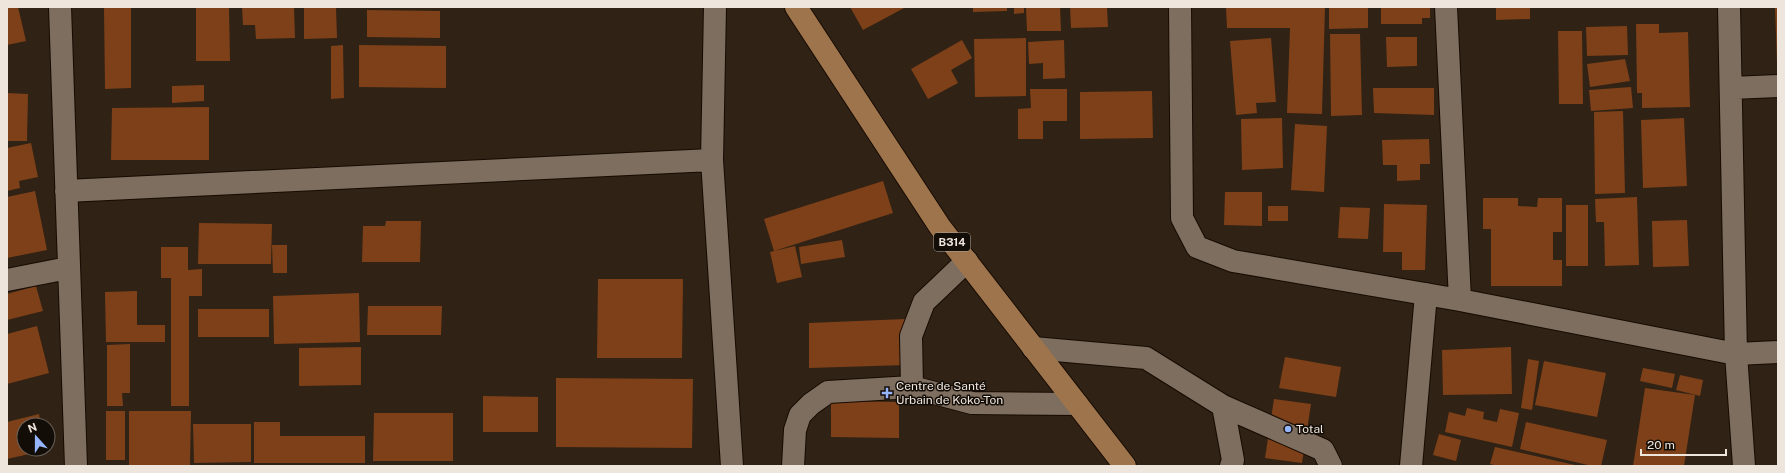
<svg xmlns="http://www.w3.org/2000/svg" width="1785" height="473" font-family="'Public Sans',sans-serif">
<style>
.building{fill:#7d4018}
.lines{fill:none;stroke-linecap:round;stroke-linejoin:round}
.minor-casing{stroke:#170b02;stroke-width:24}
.major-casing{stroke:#170b02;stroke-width:24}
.minor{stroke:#7e6e5f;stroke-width:22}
.major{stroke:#9e744c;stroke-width:22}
.poi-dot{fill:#95b6fd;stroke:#130d07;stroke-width:1.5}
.labels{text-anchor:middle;stroke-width:3;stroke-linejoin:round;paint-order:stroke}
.shield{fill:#130d07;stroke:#aca49d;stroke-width:1}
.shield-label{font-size:11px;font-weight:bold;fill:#eee5dd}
.poi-label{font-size:12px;fill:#eee5dd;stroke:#130d07;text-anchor:start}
</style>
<rect width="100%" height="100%" fill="#302215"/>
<path class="building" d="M7,7H18L26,41L7,45Z
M104,7H131V88L105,89Z
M196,7H229L230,61H196Z
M242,7H294L295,38L256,39L255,25H243Z
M304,7H336L337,38L304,39Z
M850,7H906L863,30Z
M973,7H1007V11L973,12Z
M1014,7H1024V13L1014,14Z
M1026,7H1060L1061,31H1027Z
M1070,7H1107L1108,27L1071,28Z
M1226,7H1325L1322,114L1287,113L1290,28H1227Z
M1329,7H1368V28L1329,29Z
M1381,7H1430V18H1422V24H1381Z
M1496,7H1530V19L1496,20Z
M1778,7V63H1777L1775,8Z
M367,10L440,11V38L367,37Z
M1636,24H1659V33L1688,32L1690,107L1642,108V93H1637Z
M1627,26L1628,55L1587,56L1586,27Z
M1558,31H1582L1583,104H1559Z
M1330,34H1360L1362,115L1331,116Z
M1386,37H1417V66L1387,67Z
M1026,38V96L975,97L974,39Z
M1271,38L1276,102L1256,103L1257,113L1236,115L1230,41Z
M962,40L972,58L951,70L958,83L928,99L911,69Z
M1064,40L1065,78L1043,79V63L1029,64L1028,42Z
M343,45L344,98L331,99V46Z
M359,45L446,46V88L359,87Z
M1625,59L1630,81L1590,87L1587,64Z
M204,85V101L172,103V86Z
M1631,87L1633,108L1591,111L1589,90Z
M1373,88H1434V115L1374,113Z
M1030,89H1067V121H1043V139H1018V109L1031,108Z
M1152,91L1153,138L1080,139V92Z
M7,93L28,94L27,141H7Z
M209,107V160H111L112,108Z
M1623,111L1625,193L1595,194L1594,112Z
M1282,118L1283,168L1242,170L1241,119Z
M1684,118L1687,186L1643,188L1641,120Z
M1295,124L1327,126L1324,192L1291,190Z
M1429,139L1430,164H1420V180L1397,181V165H1383L1382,140Z
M31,143L38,177L19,181L20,188L7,191V148Z
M883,181L893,213L774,251L764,219Z
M35,191L47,250L7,258V197Z
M1225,192H1262V226L1224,225Z
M1637,197L1639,265L1605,266L1604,222H1596L1595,199Z
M1483,198H1518V206L1537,207L1538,198H1562V232H1553V260H1562V286H1491V229H1483Z
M1384,204L1427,205L1425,270H1402V252H1383Z
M1566,205H1588V266H1566Z
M1268,206H1288V221H1268Z
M1340,207L1370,208L1368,239L1338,238Z
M1687,220L1689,266L1653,267L1652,221Z
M386,221H421L420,262H362L363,226H385Z
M199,223L272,224L271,264H198Z
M842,240L845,257L801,264L799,247Z
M272,245H287V273H273Z
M795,246L802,277L777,283L770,252Z
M161,247H188V270L202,269V296H189V406H171V278H161Z
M598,279H683L682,358H597Z
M36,286L43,311L7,320V294Z
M137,291V325H165V342H106L105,292Z
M359,293L360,342L274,344L273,296Z
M368,306H442L441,335H367Z
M198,309H269V337H198Z
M905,319L906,365L809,368V323Z
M37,326L49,373L7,384V334Z
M130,344V393H122L123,406H107V345Z
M361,347V385L299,386V348Z
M1511,347L1512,394L1443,395L1442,350Z
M1285,357L1341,367L1336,397L1279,388Z
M1528,359L1539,361L1532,410L1521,408Z
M1544,361L1606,373L1597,417L1535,405Z
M1643,368L1675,374L1672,388L1640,381Z
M1680,375L1703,380L1700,396L1676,390Z
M556,378L693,379L692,448L556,447Z
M1645,388L1695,395L1684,466H1633Z
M483,396L538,397V432H483Z
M1274,399L1311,404L1302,463L1265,458Z
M831,401L899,402V438L831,437Z
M1467,408L1484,412L1483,419L1497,422L1500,409L1519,413L1512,447L1445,432L1449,412L1465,416Z
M106,411H125V460H106Z
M129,411H191L190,466H129Z
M374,413H453V461H373Z
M39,414L41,425H24V449L47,450L7,459V422Z
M254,422H280V436H365V463H254Z
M1526,422L1607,440L1601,466H1592L1520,449Z
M193,424H251V462L194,463Z
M1439,434L1461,440L1456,461L1433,455Z
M1495,447L1575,465V466H1497L1490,464Z"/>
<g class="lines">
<g class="minor-casing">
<path id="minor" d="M60,7L76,466
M715,7L712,160L732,466
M1180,7L1182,218L1197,247L1233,261L1460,300L1736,354L1778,352
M1446,7L1460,300
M1729,7L1736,354L1744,466
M1731,88L1778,86
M66,191L712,160
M7,280L68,268
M1033,348L1146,358L1223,406L1233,460L1231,466
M912,387L911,336L924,302L967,261
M1223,406L1323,450L1331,466
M793,466L795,430L800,415L811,404L828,392L912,387L972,403L1077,404
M1411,466L1426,294"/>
</g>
<g class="major-casing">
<path id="major" d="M796,7L940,227L1125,466"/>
</g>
<use href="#minor" class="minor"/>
<use href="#major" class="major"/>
</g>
<g class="poi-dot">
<path d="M885 387h4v4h4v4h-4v4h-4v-4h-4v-4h4z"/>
<circle cx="1288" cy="429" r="4"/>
</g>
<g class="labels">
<rect class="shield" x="934" y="233" width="36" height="18" rx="3"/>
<g class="shield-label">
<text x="952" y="246">B314</text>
</g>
<g class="poi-label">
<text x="896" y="390">Centre de Santé<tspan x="896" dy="14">Urbain de Koko-Ton</tspan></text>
<text x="1296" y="433">Total</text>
</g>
</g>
<rect width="1785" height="473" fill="none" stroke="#eee5dd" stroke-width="16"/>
<g transform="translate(36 437) rotate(339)"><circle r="19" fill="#130d07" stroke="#6b635d"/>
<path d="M0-3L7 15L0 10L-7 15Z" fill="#95b6fd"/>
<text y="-6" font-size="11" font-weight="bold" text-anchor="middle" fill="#eee5dd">N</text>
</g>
<path d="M1641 449v6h85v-6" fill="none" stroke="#eee5dd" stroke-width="2"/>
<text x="1647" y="449" font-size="12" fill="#eee5dd" stroke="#130d07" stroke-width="3" paint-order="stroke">20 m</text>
</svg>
